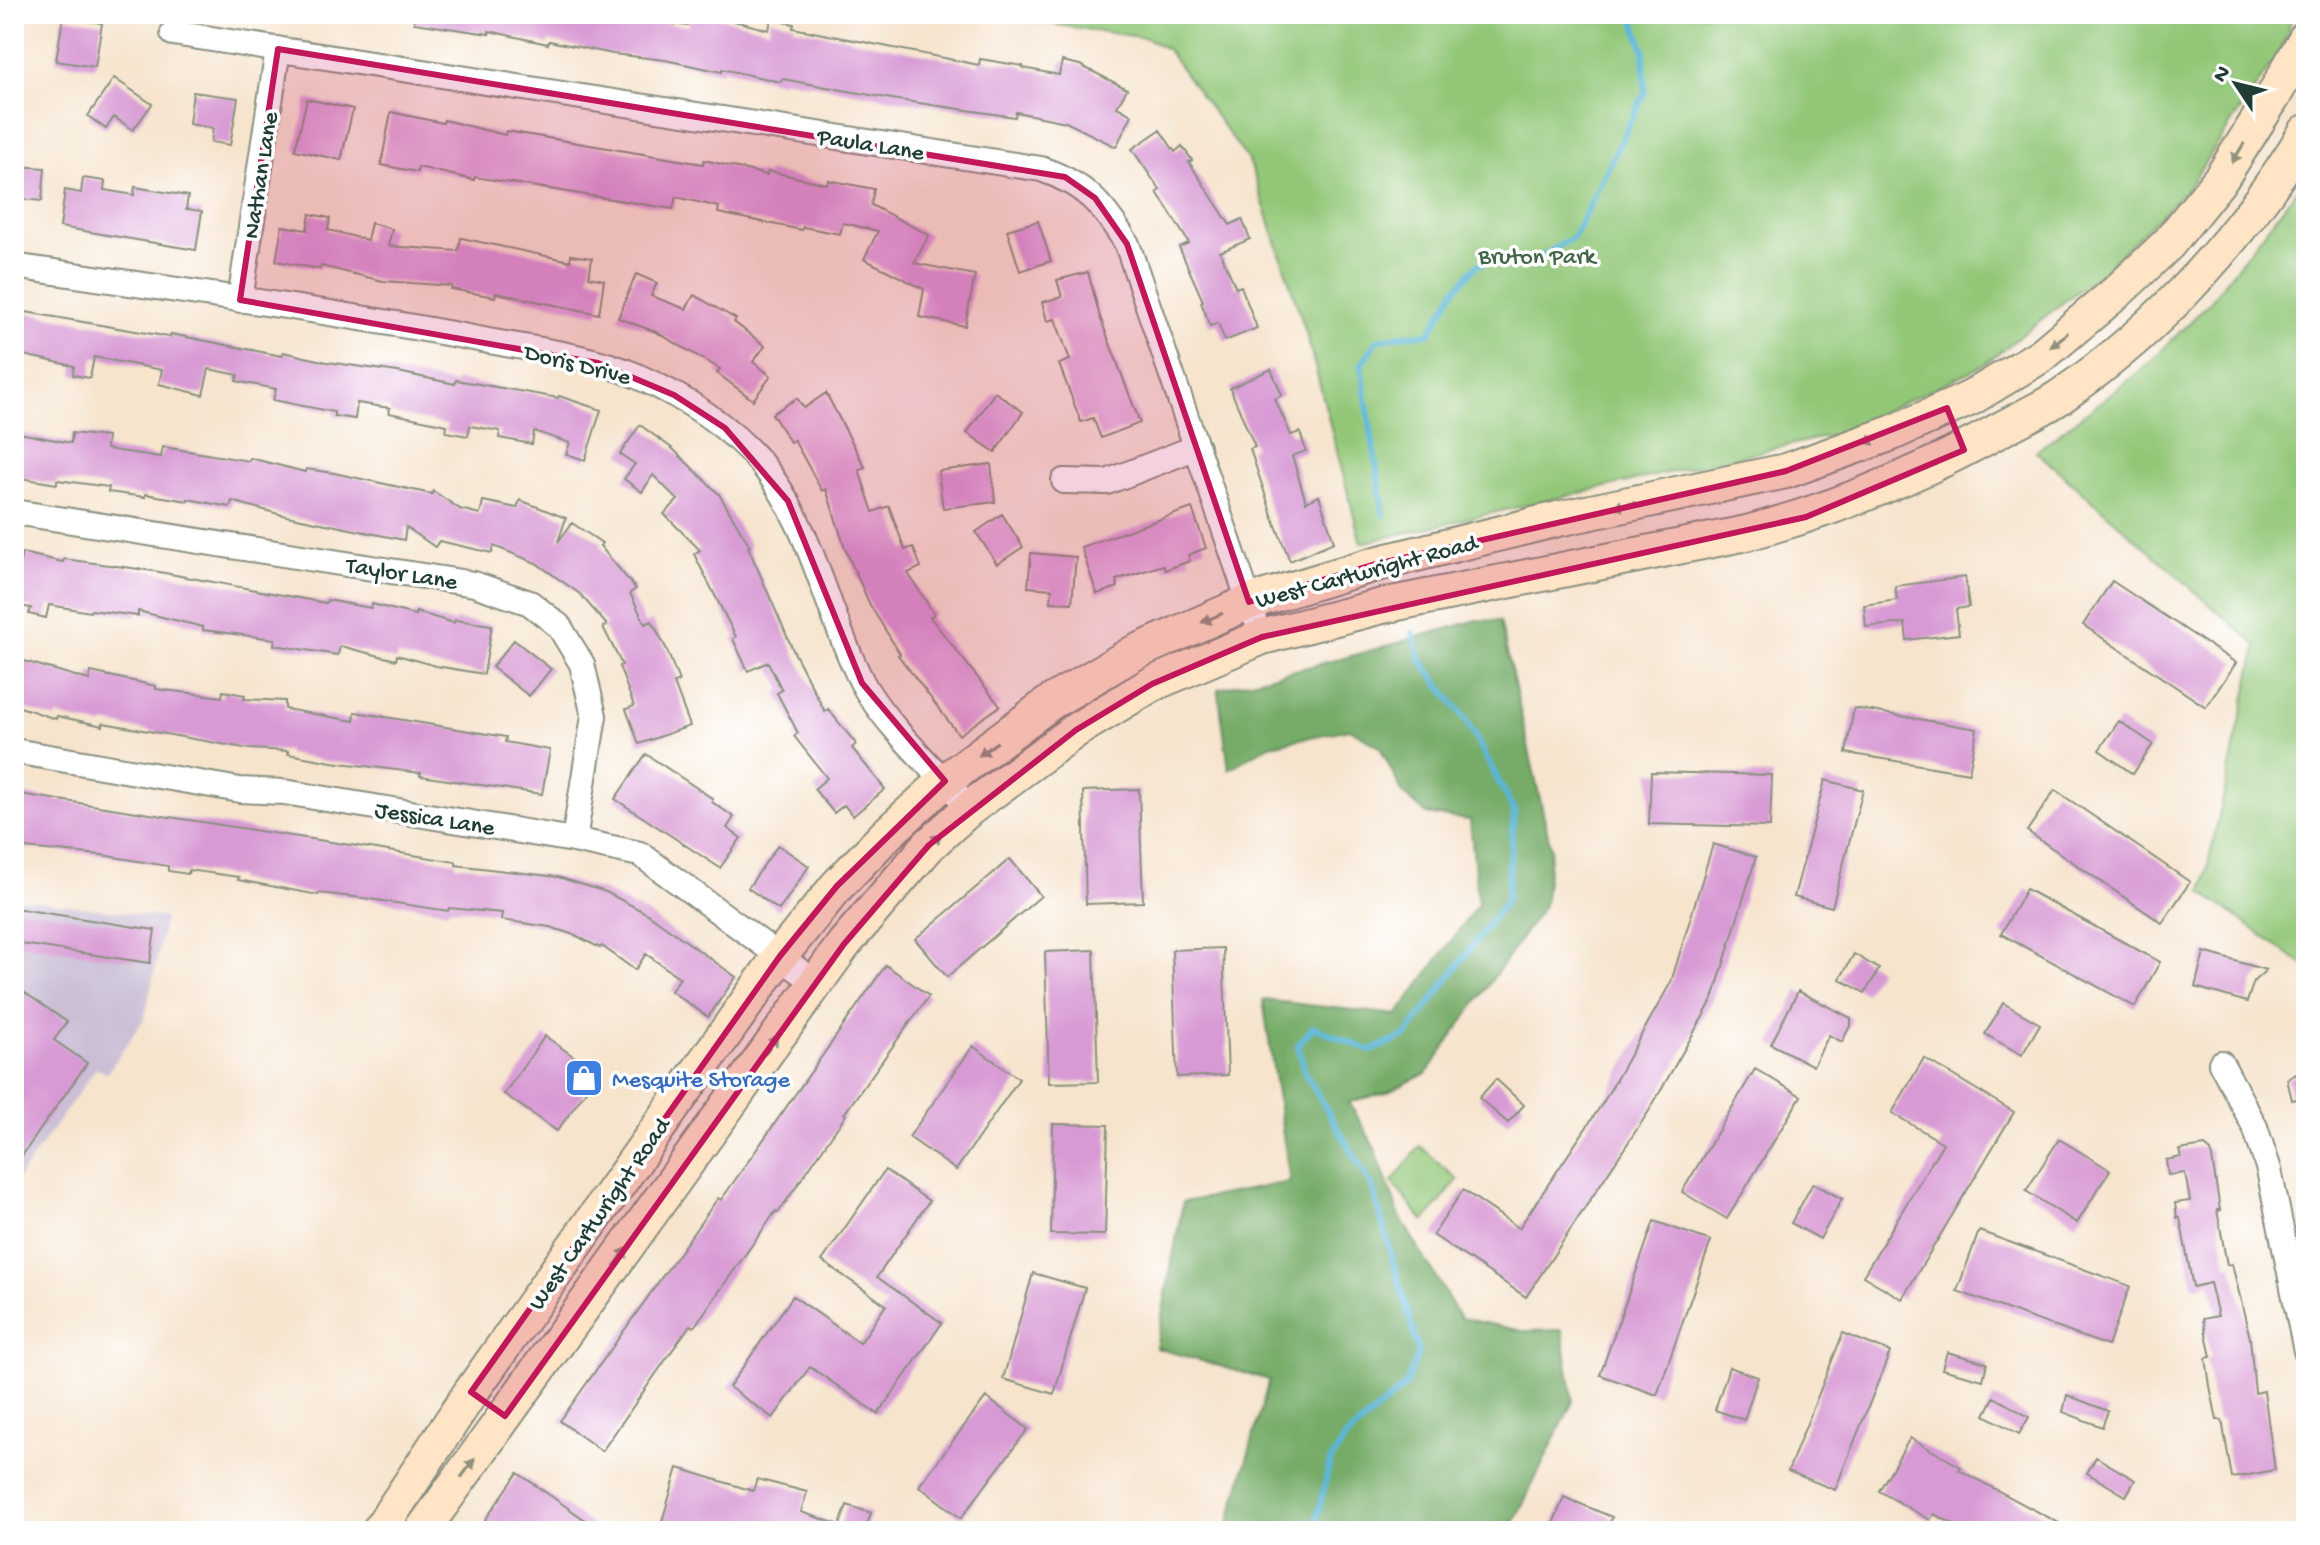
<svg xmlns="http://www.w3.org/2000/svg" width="2320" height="1545" font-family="'Gochi Hand',sans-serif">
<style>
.industrial{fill:#cbbfd6}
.green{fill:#93c778;stroke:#598256;stroke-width:2}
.forest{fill:#76ac68;stroke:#4a744e;stroke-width:2}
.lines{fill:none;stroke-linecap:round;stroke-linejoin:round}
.stream{stroke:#5ab6d8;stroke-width:6}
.building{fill:#d89ad4}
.minor-casing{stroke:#8a9080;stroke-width:28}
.secondary-casing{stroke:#8a9080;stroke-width:38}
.minor{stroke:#fff;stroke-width:24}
.secondary{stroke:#ffe4c6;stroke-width:34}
.oneway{fill:#8f907d}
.marked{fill:#c2185b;fill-opacity:0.2;stroke:#c2185b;stroke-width:6;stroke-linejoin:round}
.labels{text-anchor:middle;stroke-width:7;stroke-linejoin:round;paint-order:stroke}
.street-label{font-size:24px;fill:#1f3d34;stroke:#fff}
.park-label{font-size:24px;fill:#426648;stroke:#fff}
.shop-label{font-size:24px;fill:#366cbe;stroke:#fff;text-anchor:start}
</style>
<rect width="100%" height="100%" fill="#fff"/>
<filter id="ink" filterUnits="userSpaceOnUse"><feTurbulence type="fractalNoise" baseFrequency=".0125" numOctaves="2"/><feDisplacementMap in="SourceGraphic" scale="16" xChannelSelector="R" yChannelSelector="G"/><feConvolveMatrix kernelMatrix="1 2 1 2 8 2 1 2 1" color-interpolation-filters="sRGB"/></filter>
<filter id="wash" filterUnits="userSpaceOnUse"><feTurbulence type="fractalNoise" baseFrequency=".006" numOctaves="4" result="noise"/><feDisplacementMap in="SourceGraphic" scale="32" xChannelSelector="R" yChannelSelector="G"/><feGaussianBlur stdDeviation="1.8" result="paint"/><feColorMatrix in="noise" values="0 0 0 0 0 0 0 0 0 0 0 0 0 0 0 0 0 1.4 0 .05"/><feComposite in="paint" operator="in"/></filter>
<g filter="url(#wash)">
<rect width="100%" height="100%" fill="#f6e4cd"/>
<path class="industrial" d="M14,898L165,918L145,1017L107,1073L96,1068L14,1184Z"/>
<path class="green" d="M982,14H2293L2282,48L2188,188L2103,271L1982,366L1833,435L1361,543L1306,332L1250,163L1167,49L1146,38Z
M2306,178V967L2202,892L2257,646L2036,451L2143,369L2209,303Z
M1420,1146L1458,1180L1424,1222L1392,1182Z"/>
<path class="forest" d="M1477,620L1500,621L1551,848L1544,905L1427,1073L1386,1093L1349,1102L1374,1146L1400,1217L1460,1318L1523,1331L1562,1330L1573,1401L1510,1531H1227L1269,1380L1156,1348L1183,1202L1290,1182L1263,1000L1397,1015L1478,904L1470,820L1426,814L1403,794L1380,747L1350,729L1270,745L1229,769L1218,689L1348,657Z"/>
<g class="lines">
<path class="stream" d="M1384,515L1361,365L1377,340L1403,335L1429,334L1454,291L1476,266L1495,258L1533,261L1574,237L1645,92L1644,51L1632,14
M1314,1531L1330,1462L1346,1437L1405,1386L1419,1352L1372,1186L1305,1073L1298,1045L1313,1027L1371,1051L1406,1036L1507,899L1514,811L1467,721L1421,660L1413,633"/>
</g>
<g id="blocks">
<path class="building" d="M414,14H648L647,21L688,26L691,14H707L769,30L771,19L794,24L793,28L979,65L980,59L1023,66V68L1059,75L1062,61L1080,65L1127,89L1117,107L1132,115L1116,147L1066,122L1016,112L1015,117L898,100L782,79L781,82L722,69V72L665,60L613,54L549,41L548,44L489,31V34L414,23Z
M63,17L102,23L95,67L56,61Z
M114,78L152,104L133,130L114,117L106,129L88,116Z
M193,92L238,98L230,145L211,142L213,128L189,124Z
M307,99L353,109L341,160L295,150Z
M391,112L443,123L444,120L505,135L506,131L703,164L704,160L767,175L768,171L827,184L828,180L874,189L871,205L929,235L914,263L975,275L965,326L919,317L924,289L864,259L878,231L843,223L840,234L803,227L802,230L718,213L719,207L676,197L673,209L475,177L474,180L418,167L417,172L381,165Z
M1160,130L1175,152L1182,146L1192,160L1189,162L1230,225L1242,219L1250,239L1220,252L1236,288L1241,286L1257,328L1225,341L1218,323L1210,326L1201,302L1203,301L1179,247L1189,243L1157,192L1160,190L1132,149Z
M14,166L45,168L42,201L14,198Z
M83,178L105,181L104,190L134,195L135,187L188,196L186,209L202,211L196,250L60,227L65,190L81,193Z
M310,214L330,218L328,230L367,240L371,223L392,229L388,246L458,251L461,238L570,261L571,255L592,258L589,277L604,280L599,314L496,293L495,297L451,289L452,286L383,281L321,266L320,269L276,261L282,226L307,230Z
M1038,221L1051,261L1020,271L1007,230Z
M1088,272L1100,317L1140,423L1101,438L1093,418L1081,422L1059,364L1070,360L1055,319L1047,321L1042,302L1062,297L1057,280Z
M636,274L657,283L651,296L686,309L694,295L736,319L734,322L765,346L753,362L771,376L753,400L717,373L720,369L656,332L618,318Z
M14,310L170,337L171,334L282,356L283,352L327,362L398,372L455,384L456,380L558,398L559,396L601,410L585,460L566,454L570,443L534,431L532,444L499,438L500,431L470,426L468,436L446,432L447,425L389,413L390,408L357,403L355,419L334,416V412L273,400L276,389L236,381L238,375L209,369L203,395L159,384L162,370L94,357L90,378L73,375L74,366L14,353Z
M1271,369L1282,395L1275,399L1291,435L1300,432L1306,451L1292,456L1306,502L1319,496L1334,542L1290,561L1273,518L1250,449L1255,447L1230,388Z
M995,392L1023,412L995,452L967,433Z
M826,393L865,467L859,470L873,512L889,506L905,550L913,547L921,567L908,573L934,614L930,617L1000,706L959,735L898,655L900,654L870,605L846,551L826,489L822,491L794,440L790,442L772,414L797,398L804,408Z
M640,425L673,449L719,494L750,546L748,547L793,650L825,712L828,709L856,744L852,748L885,789L853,816L844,805L834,813L814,789L827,778L794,736L798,733L777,693L782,690L768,662L748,671L733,639L736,637L694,554L700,550L664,514L678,500L653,475L642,492L624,479L635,464L620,454Z
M14,432L71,443L72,433L107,437L106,449L161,457L163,447L249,461L250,458L305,472L306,469L334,473L432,494L433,491L460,509L480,514L483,501L517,508L520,500L566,518L558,542L572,523L602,543L600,546L636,589L630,593L645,624L652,621L666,648L679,681L674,683L690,726L639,744L626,709L634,706L619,666L622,665L603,627L607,625L580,594L536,563L494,546L492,553L439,541L435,547L406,527L404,540L282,515L232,501L230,507L188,499V501L145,494V497L108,492L109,487L57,480V484L14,477Z
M991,464L995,502L943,508L938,471Z
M1192,508L1206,548L1188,555L1190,561L1165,570L1163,565L1116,580L1118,587L1097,594L1081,547Z
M1002,514L1023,547L997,564L976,532Z
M22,553L63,562L64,559L154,571L326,603L327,600L371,608L372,604L415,615L416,612L454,623L455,620L492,625L484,674L436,666L397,655L396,660L340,646L338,655L274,645L275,639L203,630V627L138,611V616L91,610L90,612L49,605L46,618L29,614L31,608L14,605V587Z
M1031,553L1076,557L1072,603L1051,602L1052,589L1028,587Z
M1965,577L1969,607L1956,609L1959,634L1907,640L1905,623L1866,627L1864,605L1897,600L1895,586Z
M2112,581L2236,663L2206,707L2083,625Z
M514,640L551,669L529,696L492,667Z
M14,658L89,680L91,672L156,686V689L222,697L223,691L245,695L244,699L285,701V709L354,721L355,712L506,737L505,742L550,750L542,794L420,776L421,773L332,762L288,754V751L250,749L103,723V726L57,716L56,719L14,705Z
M1854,708L1977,729L1969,773L1846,753Z
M2119,721L2153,744L2133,774L2099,750Z
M646,754L713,799L712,802L734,817L727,828L741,838L720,868L615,799Z
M1651,772L1772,775L1770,827L1649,824Z
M1825,780L1863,790L1832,907L1794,897Z
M1139,789L1143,902L1086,904L1083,791Z
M2055,790L2190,882L2162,923L2027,831Z
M14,793L370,848L456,862V865L558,877L606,892L648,914L736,977L708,1017L671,991L680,978L646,954L635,970L602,946L600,948L577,936L550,927L501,920L502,913L449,908L448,911L363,898L319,893L318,895L238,880L239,877L189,870L188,874L168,871V866L102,855L14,847Z
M1713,844L1756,857L1713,999L1649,1111L1526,1297L1433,1235L1463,1190L1519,1228L1604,1101L1671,982Z
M778,845L809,866L779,910L748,888Z
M1010,859L1041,896L947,977L915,939Z
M2026,889L2160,962L2135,1007L2001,934Z
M14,908L155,930L150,963L14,943Z
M1223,948L1228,1075L1177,1077L1172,950Z
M1094,950L1098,1082L1049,1083L1045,952Z
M2204,952L2266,970L2254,981L2247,1002L2195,987Z
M1854,954L1879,969L1865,993L1840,979Z
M886,965L929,996L844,1114L846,1115L778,1213L776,1211L694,1327L690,1325L602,1451L560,1421L718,1198L721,1200Z
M1798,991L1851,1018V1024L1842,1042L1829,1035L1813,1066L1771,1044Z
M24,992L67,1022L54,1040L87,1063L14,1167V1007Z
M2003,1003L2040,1024L2022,1055L1985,1034Z
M545,1036L598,1074L557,1131L504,1094Z
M973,1046L1019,1079L956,1170L909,1137Z
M1924,1058L2014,1112L1902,1299L1863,1276L1943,1143L1892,1113Z
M1755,1069L1801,1096L1727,1219L1682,1192Z
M2306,1069V1097L2292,1100L2287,1079Z
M1496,1079L1524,1105L1508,1123L1479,1098Z
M1053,1124L1108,1125L1105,1235L1051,1234Z
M2059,1139L2110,1170L2077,1223L2026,1191Z
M2205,1146L2211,1151L2220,1210H2217L2227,1265L2232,1264L2250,1338L2255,1393L2264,1391L2275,1470L2232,1478L2222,1420H2217L2210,1386L2206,1358L2211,1357L2203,1319L2218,1316L2210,1283L2193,1287L2180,1218H2177L2175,1203L2190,1201L2185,1173L2168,1175L2166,1160L2181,1157L2179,1150Z
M885,1170L929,1201L877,1277L942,1323L878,1414L810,1367L773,1418L729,1387L793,1296L860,1343L886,1305L822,1261Z
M1813,1183L1842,1199L1820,1239L1791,1223Z
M1654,1221L1711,1241L1657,1395L1600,1375Z
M1979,1231L2130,1286L2108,1346L1957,1291Z
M1033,1273L1085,1288L1054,1394L1003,1379Z
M1843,1333L1890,1352L1835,1490L1788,1471Z
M1947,1352L1987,1363L1983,1380L1942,1369Z
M1729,1367L1758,1377L1744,1420L1715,1410Z
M2067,1395L2108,1411L2102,1427L2063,1412Z
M986,1397L1028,1429L961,1518L919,1486Z
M1994,1397L2029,1417L2019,1434L1985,1415Z
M1910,1438L1961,1467L1959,1470L2074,1531H1967L1934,1514L1930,1520L1879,1491Z
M2096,1457L2135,1480L2126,1496L2087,1473Z
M678,1468L753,1491L757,1479L807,1492L801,1512L840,1525L847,1505L871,1513L865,1531H659Z
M518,1473L601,1531H500L485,1520Z
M1564,1497L1612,1517L1606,1531H1550Z"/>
</g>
</g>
<g filter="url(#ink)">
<use href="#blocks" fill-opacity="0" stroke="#8a9080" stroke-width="2"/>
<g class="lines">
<g class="minor-casing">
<path id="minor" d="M173,33L1041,169C1085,184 1103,205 1127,244L1254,616
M14,266C167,289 321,309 473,338C527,349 587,354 637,376C682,396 728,425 760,462C812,524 825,609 861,680C882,722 937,772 970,808
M240,300L278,49
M1064,481L1107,482L1197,447
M14,512L474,584L530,603L559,626L582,664L594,716L574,840
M14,751L240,790L284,792L574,840L640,854L816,983
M2221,1063L2255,1127L2269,1170L2306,1351"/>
</g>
<g class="secondary-casing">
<path id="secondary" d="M379,1531L471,1392L780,956L837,886L887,834L945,781L1051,702L1134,653L1249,602L1372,565L1558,519L1786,471L1892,433L1971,398L2042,355L2118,291L2168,244L2222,177L2274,95L2306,38
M422,1531L844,944L929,845L970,808L1076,730L1152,684L1262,637L1382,606L1747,533C1839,508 1922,474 2005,427C2025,416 2046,407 2064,394C2162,326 2244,234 2306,132"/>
</g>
<use href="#minor" class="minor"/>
<use href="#secondary" class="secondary"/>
</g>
<defs><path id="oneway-solid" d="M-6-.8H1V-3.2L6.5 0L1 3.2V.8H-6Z" transform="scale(2)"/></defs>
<g class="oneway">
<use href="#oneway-solid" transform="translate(2238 153) rotate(122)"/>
<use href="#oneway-solid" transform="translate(2059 340) rotate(140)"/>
<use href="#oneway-solid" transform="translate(1875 439) rotate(160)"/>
<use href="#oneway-solid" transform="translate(1624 505) rotate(168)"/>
<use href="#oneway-solid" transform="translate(1212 618) rotate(156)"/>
<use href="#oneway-solid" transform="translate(988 749) rotate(143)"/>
<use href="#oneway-solid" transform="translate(933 842) rotate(-44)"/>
<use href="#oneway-solid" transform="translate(771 1045) rotate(-55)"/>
<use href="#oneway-solid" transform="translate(621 1257) rotate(-54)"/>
<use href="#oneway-solid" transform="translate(468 1468) rotate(-54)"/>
</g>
</g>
<path class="marked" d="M278,49L1065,177L1095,198L1127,244L1249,602L1372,565L1786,471L1947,408L1964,450L1806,517L1262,637L1152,684L1076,730L929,845L844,944L505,1416L471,1392L780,956L837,886L945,781L862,683L788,501L725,428L674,395L598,363L240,300Z"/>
<defs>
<g id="shop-square" transform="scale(2)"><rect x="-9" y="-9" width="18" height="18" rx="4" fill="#3f7fe0" stroke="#fff"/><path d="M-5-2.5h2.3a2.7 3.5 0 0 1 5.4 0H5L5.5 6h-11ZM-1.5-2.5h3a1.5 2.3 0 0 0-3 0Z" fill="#fff"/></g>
</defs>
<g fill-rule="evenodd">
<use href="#shop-square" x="584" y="1078"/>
</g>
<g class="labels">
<g class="street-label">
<text transform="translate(871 143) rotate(9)" y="8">Paula Lane</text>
<text transform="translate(259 175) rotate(-81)" y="8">Nathan Lane</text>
<text transform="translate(578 363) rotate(14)" y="8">Doris Drive</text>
<text transform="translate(1366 570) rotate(-15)" y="8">West Cartwright Road</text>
<text transform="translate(402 572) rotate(9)" y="8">Taylor Lane</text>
<text transform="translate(435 817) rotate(9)" y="8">Jessica Lane</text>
<text transform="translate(598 1213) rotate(-55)" y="8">West Cartwright Road</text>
</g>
<g class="park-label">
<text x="1537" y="263">Bruton Park</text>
</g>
<g class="shop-label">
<text x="612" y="1086">Mesquite Storage</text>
</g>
</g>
<rect width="2320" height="1545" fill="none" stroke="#fff" stroke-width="48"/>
<g transform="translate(2236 84) rotate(305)" stroke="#ffffff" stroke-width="6" paint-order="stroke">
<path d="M0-6L14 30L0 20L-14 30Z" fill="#1f3d34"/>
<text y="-12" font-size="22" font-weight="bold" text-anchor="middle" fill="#1f3d34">N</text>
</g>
</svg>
